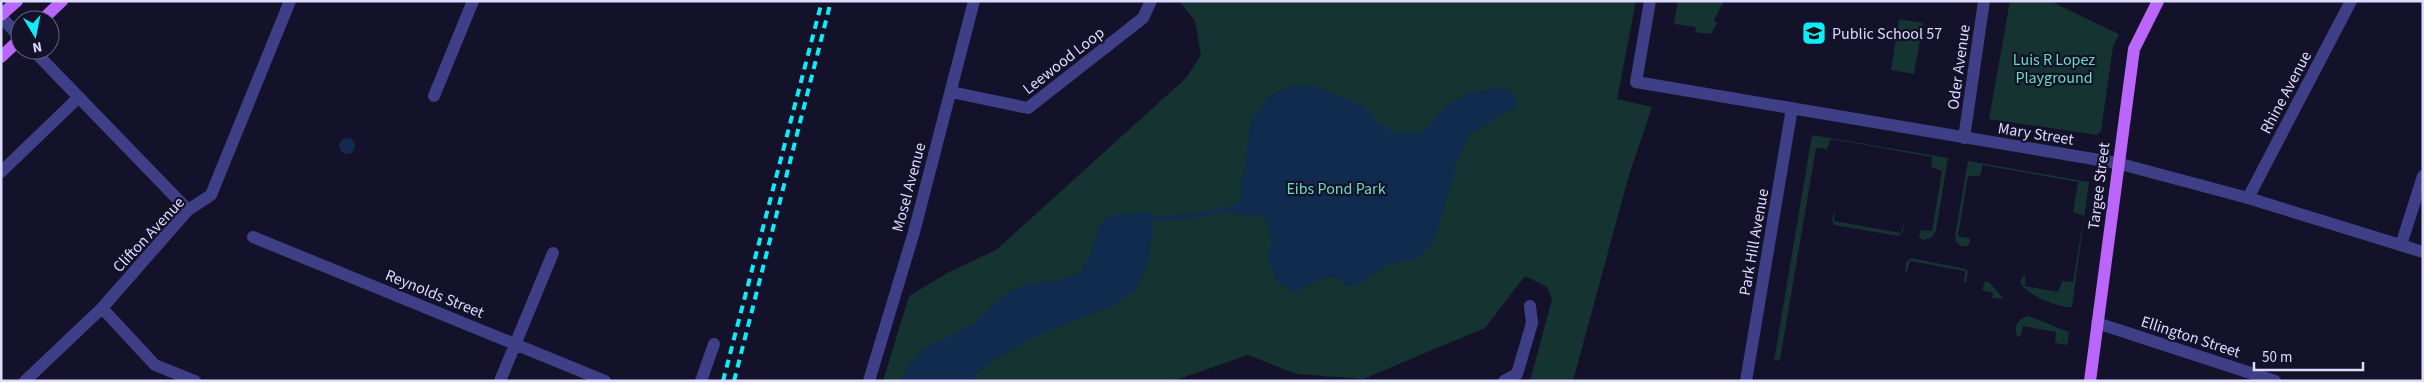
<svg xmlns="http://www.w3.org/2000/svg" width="2424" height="382" font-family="'Source Sans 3',sans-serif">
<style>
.green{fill:#153331}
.water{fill:#112b4e}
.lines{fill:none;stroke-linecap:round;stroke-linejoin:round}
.stream{stroke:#112b4e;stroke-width:4.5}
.minor{stroke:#3e3f87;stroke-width:12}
.major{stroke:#bb66fa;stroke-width:12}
.rail{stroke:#0eecf7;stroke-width:4;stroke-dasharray:8 6;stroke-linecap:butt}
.labels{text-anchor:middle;stroke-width:4.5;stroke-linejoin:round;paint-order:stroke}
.poi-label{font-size:16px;fill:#dddbfe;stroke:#14112a;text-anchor:start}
.park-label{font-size:16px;fill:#68ddba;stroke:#14112a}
.street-label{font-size:16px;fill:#dddbfe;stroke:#14112a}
</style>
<rect width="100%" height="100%" fill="#14112a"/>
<path class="green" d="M1179,1H1636L1617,99L1652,107L1629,175L1573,381H1530L1552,299L1547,287L1525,276L1485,328L1363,379L1296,374L1248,355L1173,381H883L909,296L949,272L996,250L1186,78L1201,55L1195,21Z
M1678,1H1724L1714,20L1717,23L1711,34L1695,32L1696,27L1674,24Z
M2010,1H2050L2119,34L2113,47L2101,131L2097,135L1989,119Z
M1899,19L1923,23L1914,74L1891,70Z
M1812,135L1948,158L1936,231L1931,238L1923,240L1919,237L1921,230L1932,231L1942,171L1931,167L1932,157L1831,139L1827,149L1816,148L1780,360L1774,361Z
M1968,161L2089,182L2072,307C2060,309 2022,293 2020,281L2025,274V286L2058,292L2062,281L2073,282L2084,216L2073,212L2078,182L1983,165L1980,176H1968L1958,236L1969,238L1970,241L1968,246H1961L1956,242L1955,236Z
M1835,209L1834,221L1901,233L1904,221L1903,232L1898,236L1834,225L1832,220Z
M1911,258L1966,269L1968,272L1966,282H1964L1965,271L1910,261L1907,272L1905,273L1906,262Z
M1985,281L1989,282L2004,299L1992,298L1993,293L1982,290Z
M2029,316L2069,332L2062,381L2067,345L2055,343L2056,332L2023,326L2021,335L2017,337C2013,327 2018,318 2029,316Z"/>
<path class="water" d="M1312,85L1363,106L1379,123L1395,132L1418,133L1430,125L1447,105L1470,93L1502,87L1514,93L1516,107L1469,134L1456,165L1434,242L1418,258L1387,265L1357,286H1347L1337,277L1324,278L1294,292L1276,280L1268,260L1272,241L1265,218L1253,215H1236L1231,208L1241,198L1240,185L1245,167L1251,121L1268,98L1288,86Z
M339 146a8 8 0 1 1 16 0a8 8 0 1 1-16 0Z
M1147,211L1151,213L1153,229L1147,265L1136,290L1112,306L1036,336L994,360L976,374L973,381H901L908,366L925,348L974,323L1007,293L1026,284L1054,281L1079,273L1090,257L1099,226L1109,216Z"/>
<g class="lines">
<path class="stream" d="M1153,219L1208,214L1231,208"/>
<path class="minor" d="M1650,1L1636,82L2117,163L2248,198L2423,252
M1,17L20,37
M33,50L188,210
M951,92L1028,108L1143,18L1151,1
M434,96L473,1
M1964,138L1984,1
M1,172L79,97
M2248,198L2351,1
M253,237L605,381
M2401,245L2423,176
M102,308L155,365L195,381
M2097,323L2275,381
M25,381L102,308L188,210L211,195L290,1
M500,381L553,253
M701,381L714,344
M869,381L914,232L974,1
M1504,381L1517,374L1532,323L1530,306
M1746,381L1792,108"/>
<path class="major" d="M1,15L17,1
M42,20L62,1
M1,57L20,39
M2090,381L2134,49L2158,1"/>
<path class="rail" d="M723,381L822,1
M734,381L831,1"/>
</g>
<defs>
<g id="school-square" transform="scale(1.25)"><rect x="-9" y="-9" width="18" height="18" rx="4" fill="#0eecf7" stroke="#14112a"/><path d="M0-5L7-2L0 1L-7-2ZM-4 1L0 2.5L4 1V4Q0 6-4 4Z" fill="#111"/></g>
</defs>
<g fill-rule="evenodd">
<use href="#school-square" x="1814" y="33"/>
</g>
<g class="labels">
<g class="poi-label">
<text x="1832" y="39">Public School 57</text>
</g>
<g class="park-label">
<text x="2054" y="65">Luis R Lopez<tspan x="2054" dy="18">Playground</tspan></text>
<text x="1336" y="194">Eibs Pond Park</text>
</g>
<g class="street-label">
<text transform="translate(1063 60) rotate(-38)" y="6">Leewood Loop</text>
<text transform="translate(1958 67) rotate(-82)" y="6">Oder Avenue</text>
<text transform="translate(2285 92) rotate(-62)" y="6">Rhine Avenue</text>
<text transform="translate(2036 133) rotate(9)" y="6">Mary Street</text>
<text transform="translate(2098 186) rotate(-83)" y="6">Targee Street</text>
<text transform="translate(908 187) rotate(-75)" y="6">Mosel Avenue</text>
<text transform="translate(148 234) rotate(-47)" y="6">Clifton Avenue</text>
<text transform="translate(1753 242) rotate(-80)" y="6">Park Hill Avenue</text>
<text transform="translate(435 293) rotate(22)" y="6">Reynolds Street</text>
<text transform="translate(2191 336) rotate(18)" y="6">Ellington Street</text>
</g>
</g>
<rect width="2424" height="382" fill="none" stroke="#dddbfe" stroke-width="5"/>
<g transform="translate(35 35) rotate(170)"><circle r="24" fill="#14112a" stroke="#64627f"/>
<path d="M0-4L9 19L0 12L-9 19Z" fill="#0eecf7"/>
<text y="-8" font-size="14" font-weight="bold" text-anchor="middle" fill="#dddbfe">N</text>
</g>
<path d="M2254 362v8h109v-8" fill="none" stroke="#dddbfe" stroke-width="2.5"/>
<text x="2262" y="362" font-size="15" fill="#dddbfe" stroke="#14112a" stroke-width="4" paint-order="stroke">50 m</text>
</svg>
